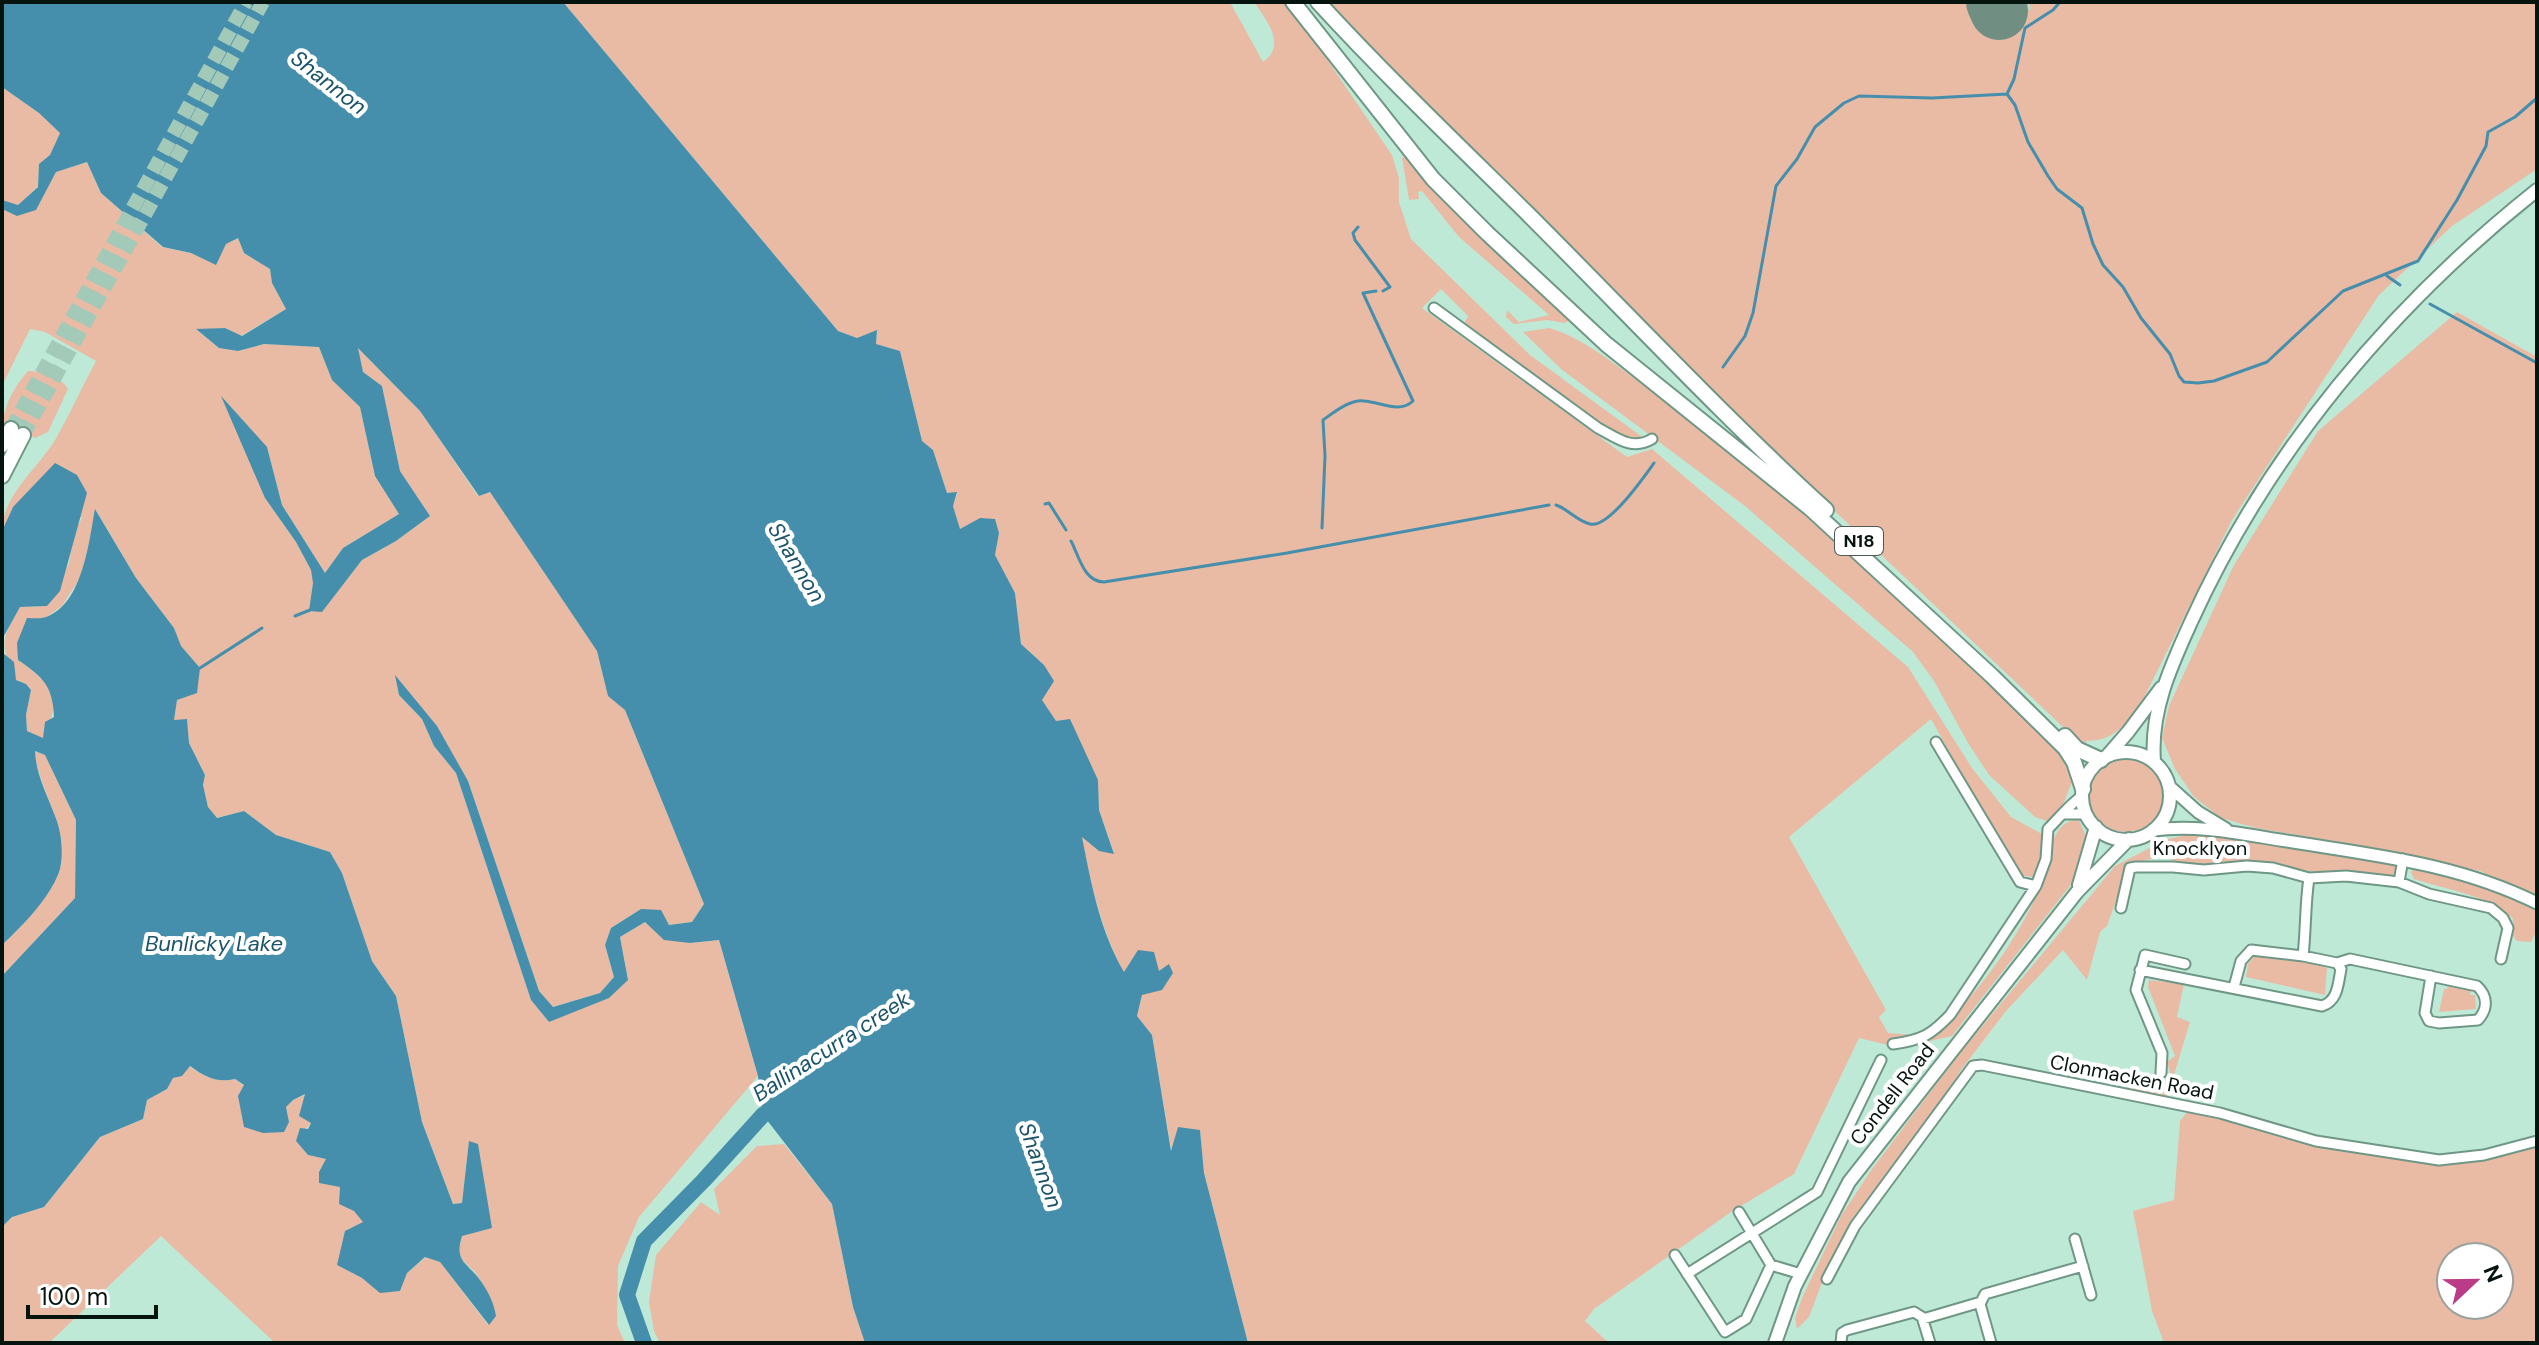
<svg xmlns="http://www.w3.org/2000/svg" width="2539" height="1345" font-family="'DM Sans',sans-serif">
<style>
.built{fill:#ade0cb}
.green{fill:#e9bba5;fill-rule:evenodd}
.water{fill:#468fac}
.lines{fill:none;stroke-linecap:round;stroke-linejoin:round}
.stream{stroke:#468fac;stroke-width:3}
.river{stroke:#468fac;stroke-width:16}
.runway{stroke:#708e82;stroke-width:58}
.trunk-tunnel{stroke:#a3c9b9;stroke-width:14;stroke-dasharray:14 7;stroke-linecap:butt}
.minor-casing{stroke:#6f9786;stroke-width:13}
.tertiary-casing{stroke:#6f9786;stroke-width:15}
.secondary-casing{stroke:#6f9786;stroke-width:16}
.trunk-casing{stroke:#6f9786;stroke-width:18}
.minor{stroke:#fff;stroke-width:9}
.tertiary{stroke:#fff;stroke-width:11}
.secondary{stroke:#fff;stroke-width:12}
.trunk{stroke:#fff;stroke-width:14}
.labels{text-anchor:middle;stroke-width:8;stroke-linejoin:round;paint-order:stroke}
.shield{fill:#fff;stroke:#505a56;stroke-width:2}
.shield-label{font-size:18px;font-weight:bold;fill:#05140e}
.street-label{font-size:20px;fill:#05140e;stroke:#fff}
.water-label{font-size:22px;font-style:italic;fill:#1a546a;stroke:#fff}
</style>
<rect width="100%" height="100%" fill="#bfe9d7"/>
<path class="built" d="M1967,2H2029L2032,9L1983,35Z"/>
<path class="green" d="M563,2H1230L1263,62C1287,45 1267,21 1254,2H1288L1392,155L1399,178V202L1411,239L1530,355L1641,436L1642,441H1627L1596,423L1464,324L1468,316L1441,289L1422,308L1627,457L1652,449L1908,667L1972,768L2011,817L2042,834L2040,866L2034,877L2023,876L2012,863L1931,719L1789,837L1886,1010L1879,1017L1888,1033L1931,1036C1977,997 2019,938 2042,883C2051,862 2048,820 2079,820L2088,842L2084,868L1952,1036L1900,1048L1859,1038L1794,1174L1731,1212L1594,1309L1585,1321L1609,1343H1248L1204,1173L1200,1130L1172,1154L1152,1035L1137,1016L1142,995L1159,972L1155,963L1124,973C1101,930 1091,883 1081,835L1114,853L1099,810L1098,780L1041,700L1044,665L1021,644L1015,593L995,555L999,533L980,518L960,530L953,506L957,493H947L933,451L922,441L900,351L876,344L877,331L857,338L838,331Z
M1322,2H1967L1983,35L2031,9L2029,2H2537V169L2452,226L2379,295L2232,520L2138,710C2121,727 2113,741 2087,741L2082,745L1749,430Z
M2,87L39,113L60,133L50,155L39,165L38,186L18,206L2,200Z
M1406,157L1500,255L1571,319L1565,323L1547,320L1514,324L1506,317L1507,310L1519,322L1549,315L1459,237L1422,191L1418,192L1419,199L1409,200L1402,158Z
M87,162L101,193L162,247L191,253L216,264L226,244L238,238L244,253L270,269L272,283L286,309L241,336L225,328L197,330L219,348L238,351L264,344L319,347L332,380L360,407L375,476L399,514L343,548L325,573L282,505L267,447L265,498L296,542L311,570L322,612L362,560L396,541L430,516L400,471L382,386L363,372L357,347L420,411L478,496L490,492L597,651L608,695L625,710L704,904L692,922L669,925L641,909L611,928L605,945L614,977L600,993L552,1007L539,991L468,781L396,677L399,695L422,719L434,746L456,773L531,1000L549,1022L628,979L620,937L645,922L690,943L719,940L758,1076L639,1217L618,1266L617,1325L625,1343H275L161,1236L49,1343H2L3,1226L12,1217L44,1207L100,1137L143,1119L147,1100L167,1089L173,1078L189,1066C205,1077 216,1083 235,1079L289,1122L286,1107L293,1100L306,1094L303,1109L311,1123L296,1141L308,1155L327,1159L319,1172L340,1187L364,1222L337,1265L362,1278L380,1292L399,1291L407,1273L426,1257L440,1262L488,1325C486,1312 486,1291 480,1280C469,1259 454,1266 462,1236L469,1141L462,1203L453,1204L422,1122L396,996L372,961L342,873L330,852L276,835L244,811L216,818L208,807L203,785L205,775L189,743L187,720H174L177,699L200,668L180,646L174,628L136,578L96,510L82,575L62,606L45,618L18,660C53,684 63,699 43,739L27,731L26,715L31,690L26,684L16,680C0,643 0,642 20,607L47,606L69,563L74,533L82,518L13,507L2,531C2,496 38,468 55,440C70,414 82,387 96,361L45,332L30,329L2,386V209L17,215L35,210L56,172Z
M2457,312L2537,357V896L2480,871L2333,841L2256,828L2221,818L2194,797L2175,769L2162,738L2169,706L2234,565L2318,431Z
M1550,328C1587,340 1616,366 1648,388C1803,493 1935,630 2068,760L2074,776L2062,808L2047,821L2035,817L1989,775L1968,743L1934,681L1913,652L1745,506L1561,369L1523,332Z
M28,371C41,371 61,376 68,389L48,432L35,438L9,424L2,436C2,409 11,391 28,371Z
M34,751L45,755L76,820L75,898L2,976V945C21,927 46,901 57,877C65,861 62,832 55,816C47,794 38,775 34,751Z
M2089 795a37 37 0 1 1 74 0a37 37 0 1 1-74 0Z
M2197,832L2396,865L2393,877L2339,872L2319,873L2279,865L2204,867L2171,863L2173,854L2129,864L2107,926L2100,932L2087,980L2063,950L2006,1011L1961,1070L1898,1172L1821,1285L1809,1317L1797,1329L1795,1318L1802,1298L1841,1216L1872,1169L1960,1053L2115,866L2165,840Z
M2418,864L2504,890L2537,909V930L2531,942L2517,941L2512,935L2513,919C2494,897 2444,889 2414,879L2411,872Z
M2255,956L2300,960L2327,968L2325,995L2246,977L2248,964Z
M2149,980L2184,984L2177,1017L2190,1022L2167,1098L2132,1093L2128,1081L2150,1073L2153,1081L2159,1084L2168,1081L2170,1072L2167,1062L2175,1056L2148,987Z
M2448,985L2471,990L2470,995H2475L2476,1009L2439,1012L2444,989H2447Z
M2188,1111L2439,1164L2537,1144V1343H2164L2152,1311L2133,1211L2174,1200L2180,1121ZM2451,1257H2499V1305H2451Z
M784,1144L832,1204L853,1307L865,1343H660L654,1331L649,1302L656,1255L701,1202L720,1215L714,1189L757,1146Z"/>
<path class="water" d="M2,2H563L838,331L857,338L877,330L876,344L900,351L922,441L933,450L947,493L957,492L953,506L960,529L980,518L995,519L999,533L995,555L1015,593L1021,644L1044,665L1054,681L1042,700L1056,721L1070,719L1098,780L1099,810L1114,854L1099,851L1082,837C1091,883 1100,931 1124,972L1138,950L1154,952L1159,971L1169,964L1173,973L1162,990L1142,995L1137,1016L1152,1035L1171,1151L1178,1127L1200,1130L1204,1173L1248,1343H865L853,1307L832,1204L763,1115L758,1076L719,940L690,943L664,940L645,922L620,937L628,980L609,998L549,1022L531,1000L456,773L434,746L422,719L399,695L395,675L437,726L468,781L539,991L553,1007L600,993L614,977L605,945L611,928L641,909L661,910L669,925L692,922L704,904L625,710L608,696L597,651L490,492L479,496L420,411L358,348L363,372L382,386L400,471L430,516L396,541L362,560L322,612L309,611L313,583L311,570L296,542L265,498L221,396L267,447L282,505L325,573L343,548L399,514L375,476L360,407L332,380L319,347L264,344L238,351L219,348L196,329L225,328L242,336L286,309L272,283L270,269L244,253L238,238L226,244L216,265L191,253L163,247L101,193L87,162L56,172L36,210L17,216L2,209V200L18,205L38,187L39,164L50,155L60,133L39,113L2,87Z
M55,463L77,475L87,493L60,591L47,606L20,607L4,636L3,653L14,662L16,680L26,684L31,690L26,715L27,731L43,738L45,722L54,717C53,686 43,677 18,660L17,643L27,618C32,618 41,619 46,617C83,604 89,541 95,509L136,578L174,628L181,646L200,668L197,693L177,700L174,720L187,719L189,743L205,775L203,785L208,807L217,818L244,811L276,835L330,852L342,873L372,961L396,996L422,1122L453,1204L462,1203L469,1141L478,1144L492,1228L462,1236C454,1262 467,1262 480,1280C488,1291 494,1303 496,1316L489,1325L440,1262L425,1257L407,1273L400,1291L380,1293L362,1278L337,1265L345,1231L363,1222L354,1211L339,1204L340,1187L319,1183V1172L326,1159L308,1155L296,1141L300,1128L308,1129L311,1123L299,1116L305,1094L293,1100L286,1107L289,1122L284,1132L263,1133L244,1127L238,1096L244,1085L235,1079C216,1083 205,1077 190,1066L182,1076L173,1078L167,1089L147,1100L143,1119L100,1137L44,1207L12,1217L3,1226L2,1233V976L75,898L76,820L45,755L35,751C36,775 47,794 55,816C62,832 65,861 57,877C46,902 21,927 2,945V531L13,507Z"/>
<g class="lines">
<path class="stream" d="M2007,94L2015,105L2028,142L2048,176L2057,189L2082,208L2093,244L2103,265L2123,287L2141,318L2170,354L2179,376L2184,382L2198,383L2214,381L2267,362L2343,291L2418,261L2457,200L2486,146L2488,132L2515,117L2537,98
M2007,94L2014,79L2025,28L2053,10L2060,2
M1358,227L1353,233L1355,240L1390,287L1383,291
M2387,276L2400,285
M2430,304L2537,363
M1723,367L1745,336L1753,313L1776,186L1797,159L1815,127L1844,103L1859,96L1932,98L2007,94
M1045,504L1049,503L1066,530
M1556,505C1568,509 1577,521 1590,524C1608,529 1644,477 1654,463
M1322,528L1325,456L1323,420C1333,413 1350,399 1364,401C1381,402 1399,414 1413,401L1363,293L1376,291
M1071,541C1079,556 1084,582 1104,582L1287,553L1549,505
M295,616L310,610
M200,668L262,628"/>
<path class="river" d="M644,1343L627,1295L644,1241L704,1180L763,1115L781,1103"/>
<path class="runway" d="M1995,2L1999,11"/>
<path class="trunk-tunnel" d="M11,429L246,2
M23,435L263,2"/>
<g class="minor-casing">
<path id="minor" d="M1434,308L1598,428C1617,438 1632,451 1652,439
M1936,742L2020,882L2036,886
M2064,814H2086
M2399,882L2429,894L2491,908L2503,918L2508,928L2501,959
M2121,908L2130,868L2136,867H2173L2204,870L2247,866L2273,868L2309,878L2346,876L2399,882L2403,859
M2337,963L2350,959L2477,986C2488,996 2488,1009 2478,1020L2439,1023L2429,1021L2425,1013L2431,976
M2140,970L2322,1006C2338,1001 2338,984 2341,969L2337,963L2303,956C2306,930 2305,904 2309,878
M2234,987L2241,961L2251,950L2303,956
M1893,1044C1922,1040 1931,1035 1950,1015L2036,886L2046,859L2048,829C2060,817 2069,805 2082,796
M2161,1073L2162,1053L2136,990L2145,955L2185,964
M2075,1239L2091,1295
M1675,1255L1725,1332L1746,1319L1771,1265L1739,1212
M1771,1265L1801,1274
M1687,1274L1817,1192L1881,1060
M1827,1279L1855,1226L1973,1066L1982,1065L2220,1113L2316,1141L2439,1160L2484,1155L2537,1141
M1923,1319L1981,1302
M1841,1343L1842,1333L1847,1330L1914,1312L1922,1317L1930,1343
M1991,1343L1980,1304L1985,1294L2083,1266"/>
</g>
<g class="tertiary-casing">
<path id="tertiary" d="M2169,786L2198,812L2226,829
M2153,830C2202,824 2245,835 2293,842C2379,856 2458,864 2537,903"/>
</g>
<g class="secondary-casing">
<path id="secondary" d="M2082 796a44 44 0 1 1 88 0a44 44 0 1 1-88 0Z
M2108,755L2128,732L2161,688
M2154,761C2150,711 2171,666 2191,622C2268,452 2391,306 2537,190
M2079,885L2096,827
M1775,1343L1795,1286L1849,1182L2077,892L2129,839"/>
</g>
<g class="trunk-casing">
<path id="trunk" d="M1293,2L1433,179L1487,233L1606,344L1811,509L1992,676L2065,748L2074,762L2083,789
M1318,2C1385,75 1457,144 1528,214C1627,313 1723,416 1826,510
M2,445L11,429
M2,476L23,435
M2065,736L2077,749L2101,760"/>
</g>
<use href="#minor" class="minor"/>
<use href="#tertiary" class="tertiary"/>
<use href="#secondary" class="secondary"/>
<use href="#trunk" class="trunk"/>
</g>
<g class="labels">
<rect class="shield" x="1835" y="527" width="48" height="28" rx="6"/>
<g class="shield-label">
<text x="1859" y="547">N18</text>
</g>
<g class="street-label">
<text x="2200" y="855">Knocklyon</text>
<text transform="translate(2132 1077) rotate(11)" y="7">Clonmacken Road</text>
<text transform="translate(1892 1094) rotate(-52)" y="7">Condell Road</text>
</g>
<g class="water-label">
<text transform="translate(329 82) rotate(38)" y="8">Shannon</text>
<text transform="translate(797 562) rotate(59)" y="8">Shannon</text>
<text x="214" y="951">Bunlicky Lake</text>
<text transform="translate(831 1046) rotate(-33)" y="8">Ballinacurra creek</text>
<text transform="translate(1041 1165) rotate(70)" y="8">Shannon</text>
</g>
</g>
<rect width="2539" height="1345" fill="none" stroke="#05140e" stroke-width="8"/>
<g transform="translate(2475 1281) rotate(68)"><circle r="38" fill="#ffffff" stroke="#9ba19f" stroke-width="2"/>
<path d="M0-6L14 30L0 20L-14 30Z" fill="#ba3b88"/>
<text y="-12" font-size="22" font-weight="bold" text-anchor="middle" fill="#05140e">N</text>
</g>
<path d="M28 1305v12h128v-12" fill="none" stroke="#05140e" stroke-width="4"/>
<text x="40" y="1305" font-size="24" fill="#05140e" stroke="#ffffff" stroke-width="6" paint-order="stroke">100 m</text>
</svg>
